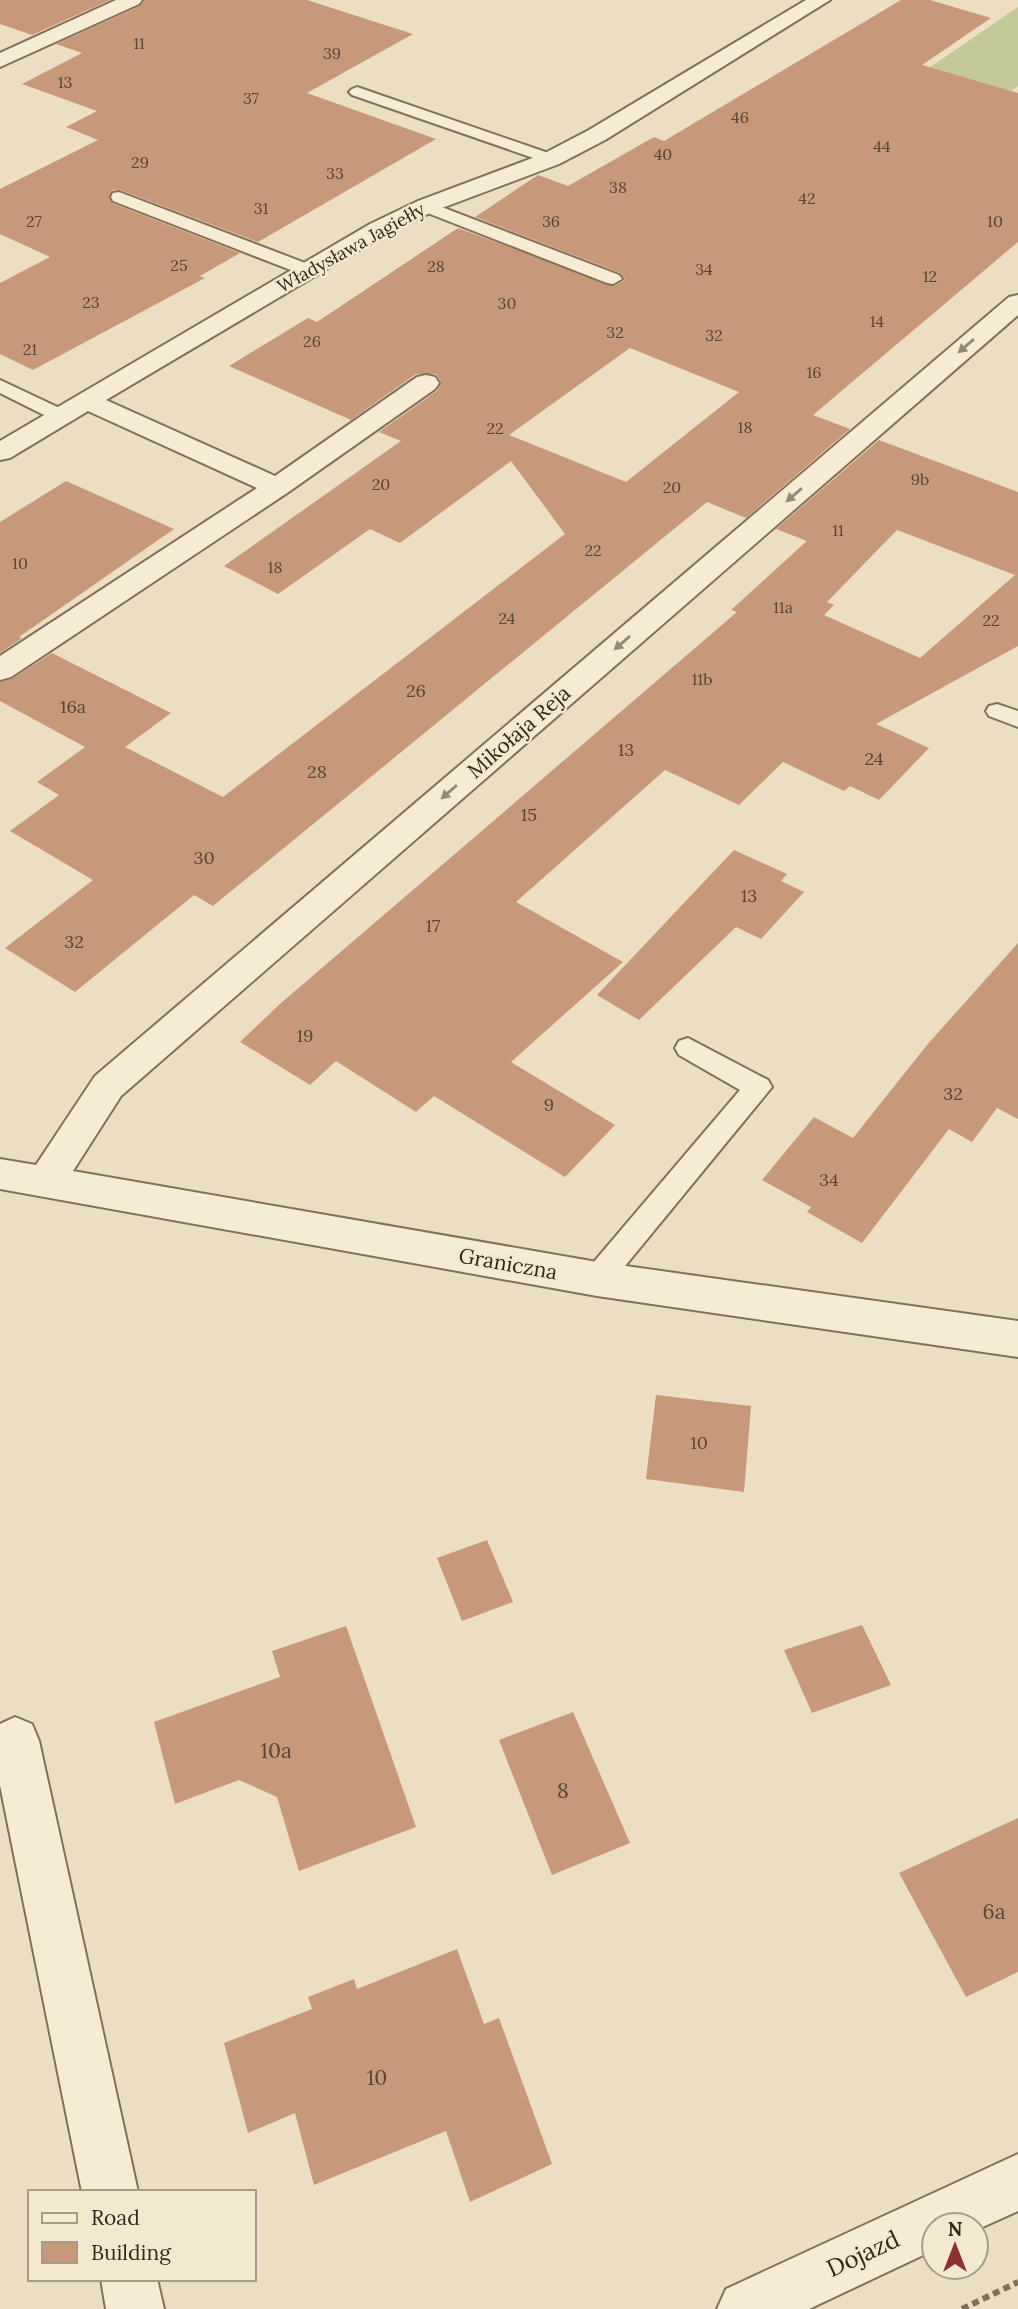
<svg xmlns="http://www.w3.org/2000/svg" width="1018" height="2309" font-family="Lora,serif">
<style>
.green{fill:#c3c897}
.building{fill:#c7997a;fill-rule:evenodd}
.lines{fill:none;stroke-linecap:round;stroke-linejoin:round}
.lane-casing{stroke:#83705b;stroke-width:4}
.street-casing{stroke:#83705b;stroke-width:4}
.path{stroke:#83705b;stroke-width:6;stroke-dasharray:7 4.5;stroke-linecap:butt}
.lane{fill:#f6ecd5;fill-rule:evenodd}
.street{fill:#f6ecd5;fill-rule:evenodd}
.oneway{fill:#958a7a}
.labels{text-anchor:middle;stroke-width:5;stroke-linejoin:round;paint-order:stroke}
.far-number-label{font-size:16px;fill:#594435}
.far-street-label{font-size:18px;fill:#34281e;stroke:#f3e9d1}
.number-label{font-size:18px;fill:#594435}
.street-label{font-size:21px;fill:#34281e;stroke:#f3e9d1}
.near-number-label{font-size:21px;fill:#594435}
.near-street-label{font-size:24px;fill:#34281e;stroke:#f3e9d1}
</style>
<rect width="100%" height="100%" fill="#ebdec2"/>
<path class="green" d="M1018,7V86L1011,91L929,68Z"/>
<path class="building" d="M0,0H110L32,35L0,24Z
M145,0H307L413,34L307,93L436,139L258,242L120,190H113L109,196L112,203L240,253L200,276L205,278L33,370L0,354V283L50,257L0,234V189L98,140L66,127L97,111L22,84L82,53L56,44L140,6Z
M901,0H930L991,18L922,65L1018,93V242L813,415L850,429L746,518L707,502L213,906L194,895L75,992L5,948L93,880L10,831L59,795L37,782L85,747L0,701V682L12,679L52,653L171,713L125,747L223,797L565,534L511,461L400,543L370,529L278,594L224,566L401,441L379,432L437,391L441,382L436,374H416L351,420L229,366L308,318L317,322L458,228L614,286L625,280L620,273L475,217L538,175L568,186L654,137L664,141ZM630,348L739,392L626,482L509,435Z
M879,440L1018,492V646L876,724L929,748L879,800L850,786L844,791L783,762L739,805L665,770L516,902L623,962L511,1062L615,1125L565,1177L434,1096L416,1112L336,1061L310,1085L240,1042L281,1003L737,612L731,610L807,541L776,529ZM897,530L1015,575L920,658L824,615L834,605L827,602Z
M66,481L174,529L19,637L22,638L0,653V522Z
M734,850L787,874L781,881L804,892L761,939L736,927L639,1020L597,995Z
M1018,943V1119L997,1108L972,1142L949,1129L862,1243L807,1212L811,1207L762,1180L814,1117L853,1138L927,1045Z
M656,1395L751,1406L744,1492L646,1479Z
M487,1540L513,1602L462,1621L437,1558Z
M862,1625L891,1685L812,1713L784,1650Z
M346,1626L416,1827L299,1871L277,1797L239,1780L175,1804L154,1722L280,1677L272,1651Z
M573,1712L630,1843L552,1875L499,1740Z
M1018,1818V1972L966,1997L899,1873Z
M457,1949L484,2024L499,2018L552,2164L470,2202L446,2131L314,2185L295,2113L248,2133L224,2043L312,2009L308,1997L354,1979L357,1989Z"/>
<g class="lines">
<g class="lane-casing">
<path id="lane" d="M357,87L557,156L559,159L551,164L545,162L352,95L349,92L352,89Z
M119,192L313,266L316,270L307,275L301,274L113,201L111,197L113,193Z
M426,201L619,275L622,279L613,284L607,283L420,210L418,206L420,202Z
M0,380L68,412L71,416L61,422L54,420L0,393Z
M997,704L1018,711V727L989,716L986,711L989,706Z
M688,1038L768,1080L772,1087L607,1288L597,1291L587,1288L582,1279L587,1270L740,1090L679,1055L675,1048L679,1041Z"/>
</g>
<g class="street-casing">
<path id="street" d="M116,0H142L139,4L0,67V53Z
M806,0H830L605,140L559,164L434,211L386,234L106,400L275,476L417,377L426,375L435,377L439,383L435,389L287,493L11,677L0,680V656L257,488L88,411L10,458L0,460V441L370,224L418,201L543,154L589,130Z
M1018,295V315L121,1096L73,1171L597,1262L1018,1321V1357L597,1296L0,1189V1159L36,1165L95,1076L1009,297Z
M15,1717L32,1724L39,1741L138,2192H82L0,1785V1724Z
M1018,2154V2211L976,2230V2225H934V2250L809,2309H717L726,2289Z
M101,2279H157L164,2309H106Z"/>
</g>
<path class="path" d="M962,2309L1018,2282"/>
<use href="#lane" class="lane"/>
<use href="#street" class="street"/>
</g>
<defs><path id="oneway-solid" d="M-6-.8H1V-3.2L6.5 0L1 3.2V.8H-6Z" transform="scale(1.75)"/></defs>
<g class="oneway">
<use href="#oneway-solid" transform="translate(966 346) rotate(139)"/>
<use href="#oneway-solid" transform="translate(794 495) rotate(139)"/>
<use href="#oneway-solid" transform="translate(622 643) rotate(139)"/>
<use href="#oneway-solid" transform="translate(449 792) rotate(139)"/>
</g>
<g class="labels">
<g class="far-number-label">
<text x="139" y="49">11</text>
<text x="332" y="59">39</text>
<text x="65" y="88">13</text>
<text x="251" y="104">37</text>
<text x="740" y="123">46</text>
<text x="882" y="152">44</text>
<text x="663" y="160">40</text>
<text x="140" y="168">29</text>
<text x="335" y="179">33</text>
<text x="618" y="193">38</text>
<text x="807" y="204">42</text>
<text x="261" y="214">31</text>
<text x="34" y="227">27</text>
<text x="551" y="227">36</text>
<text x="995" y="227">10</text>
<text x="179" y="271">25</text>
<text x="436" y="272">28</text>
<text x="704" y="275">34</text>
<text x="930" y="282">12</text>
<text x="91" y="308">23</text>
<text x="507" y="309">30</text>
<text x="877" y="327">14</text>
<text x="615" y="338">32</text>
<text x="714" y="341">32</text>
<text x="312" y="347">26</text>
<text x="30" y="355">21</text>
<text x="814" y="378">16</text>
<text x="745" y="433">18</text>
<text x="495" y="434">22</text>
<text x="920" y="485">9b</text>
<text x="381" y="490">20</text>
<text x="672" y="493">20</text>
<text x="838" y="536">11</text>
<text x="593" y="556">22</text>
<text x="20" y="569">10</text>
<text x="275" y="573">18</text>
<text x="783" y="613">11a</text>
<text x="507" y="624">24</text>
<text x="991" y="626">22</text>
<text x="702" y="685">11b</text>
</g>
<g class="far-street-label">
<text transform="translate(351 248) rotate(-29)" y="6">Władysława Jagiełły</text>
</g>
<g class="number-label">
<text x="416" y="697">26</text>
<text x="73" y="713">16a</text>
<text x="626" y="756">13</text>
<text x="874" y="765">24</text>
<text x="317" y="778">28</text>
<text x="529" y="821">15</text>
<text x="204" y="864">30</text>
<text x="749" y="902">13</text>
<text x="433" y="932">17</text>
<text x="74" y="948">32</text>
<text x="305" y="1042">19</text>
<text x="953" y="1100">32</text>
<text x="549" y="1111">9</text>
<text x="829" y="1186">34</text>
<text x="699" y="1449">10</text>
</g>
<g class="street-label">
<text transform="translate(519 732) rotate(-41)" y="7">Mikołaja Reja</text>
<text transform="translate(508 1264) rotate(10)" y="7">Graniczna</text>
</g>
<g class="near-number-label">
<text x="276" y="1758">10a</text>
<text x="563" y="1798">8</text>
<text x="994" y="1919">6a</text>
<text x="377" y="2085">10</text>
</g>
<g class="near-street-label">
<text transform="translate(863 2254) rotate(-25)" y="8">Dojazd</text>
</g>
</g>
<rect x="28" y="2190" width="228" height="91" fill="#f3e9d1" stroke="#a79c89" stroke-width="2"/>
<rect x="42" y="2213" width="35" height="10" fill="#f6ecd5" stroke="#a79c89" stroke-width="2"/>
<text x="91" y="2225" font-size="21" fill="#34281e">Road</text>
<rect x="42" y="2242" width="35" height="21" fill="#c7997a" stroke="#a79c89" stroke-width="2"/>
<text x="91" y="2260" font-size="21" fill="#34281e">Building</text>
<g transform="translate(955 2246)"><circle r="33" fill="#f3e9d1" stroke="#a79c89" stroke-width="2"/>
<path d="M0-5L12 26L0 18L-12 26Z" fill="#8e2f30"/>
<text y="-10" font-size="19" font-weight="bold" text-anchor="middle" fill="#34281e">N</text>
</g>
</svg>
